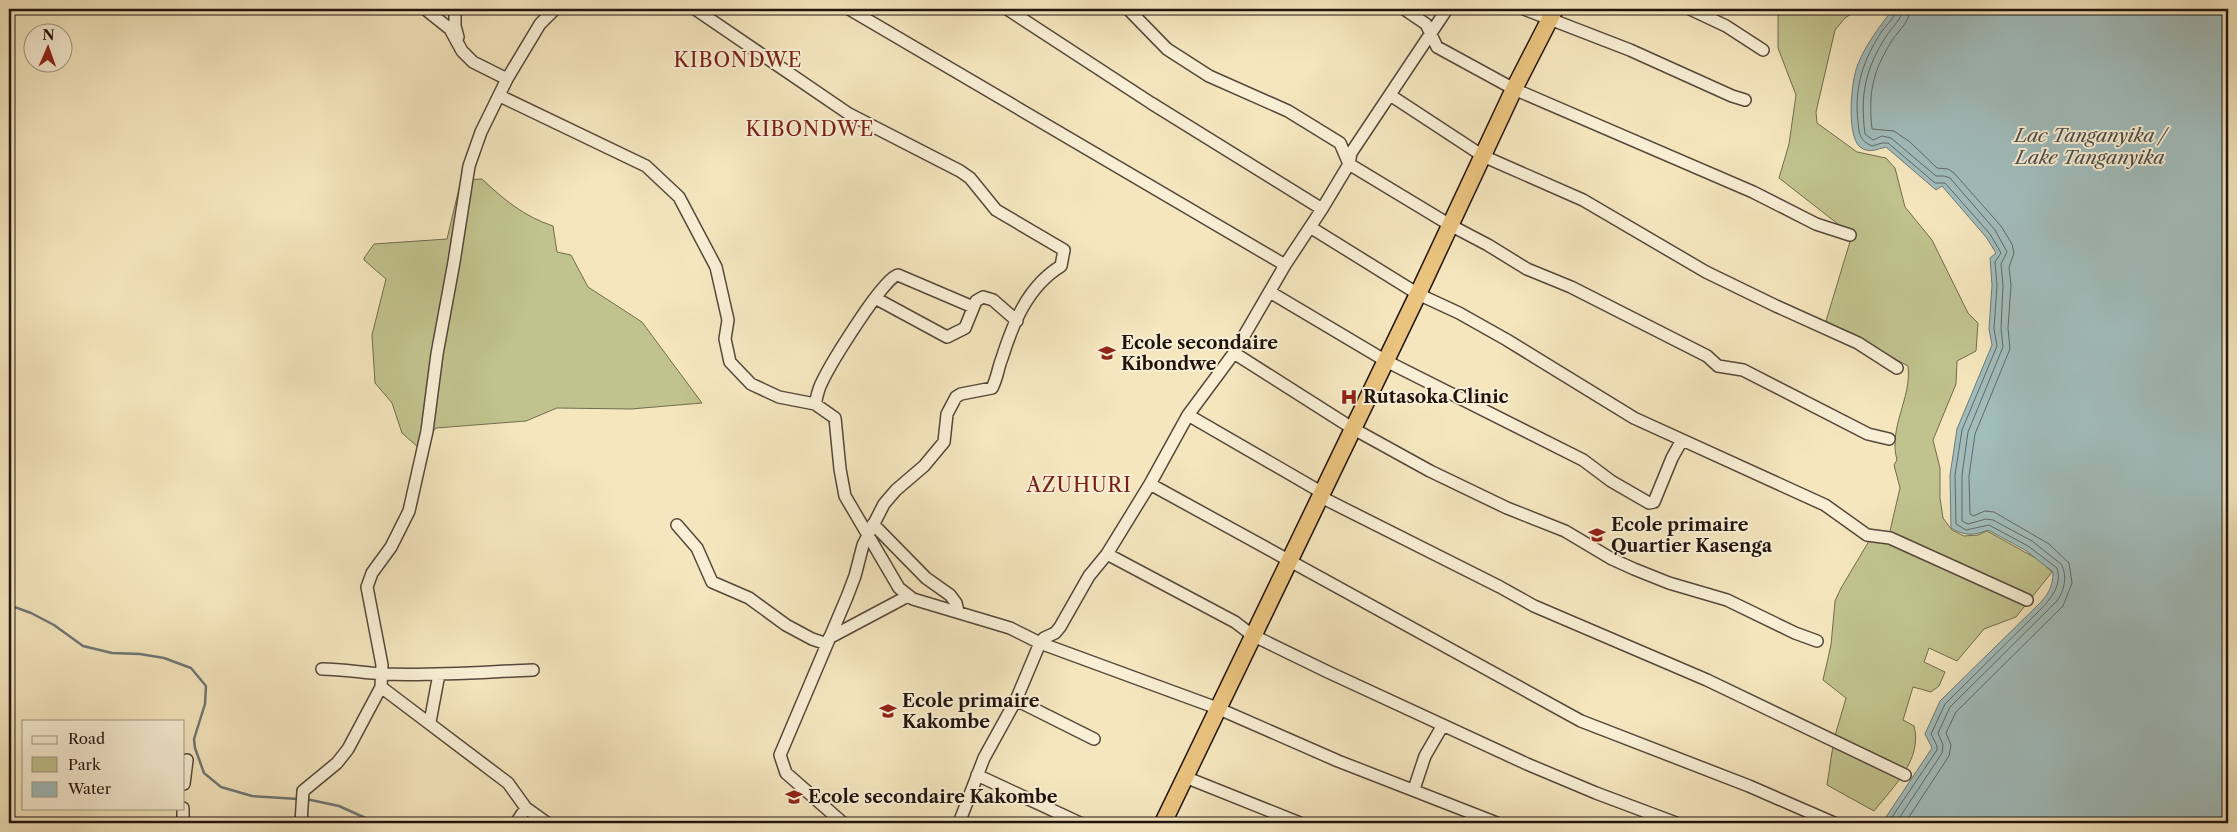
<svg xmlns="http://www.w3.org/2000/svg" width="2237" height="832" font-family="'Libre Caslon Text',serif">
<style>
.green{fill:#c1c38e;stroke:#716c4e}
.water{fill:#a1bdbc;stroke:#6e7977}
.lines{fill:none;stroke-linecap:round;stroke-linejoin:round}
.shore{stroke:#616866;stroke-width:1}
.stream{stroke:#6e7977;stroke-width:2.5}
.minor-casing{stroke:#56483b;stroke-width:14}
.highway-casing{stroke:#21140f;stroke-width:19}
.minor{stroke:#f8efd5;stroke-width:11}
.highway{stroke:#eac37f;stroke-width:16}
.labels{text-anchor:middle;stroke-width:4;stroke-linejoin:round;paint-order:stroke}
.poi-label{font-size:18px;font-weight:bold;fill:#21140f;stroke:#f8efd5;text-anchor:start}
.water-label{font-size:19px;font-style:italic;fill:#4e4f4c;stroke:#f8efd5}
.quarter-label{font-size:20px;letter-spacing:1px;fill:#7a1f14;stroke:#f8efd5}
</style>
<rect width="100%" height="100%" fill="#f5e6be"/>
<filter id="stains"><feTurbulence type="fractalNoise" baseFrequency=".004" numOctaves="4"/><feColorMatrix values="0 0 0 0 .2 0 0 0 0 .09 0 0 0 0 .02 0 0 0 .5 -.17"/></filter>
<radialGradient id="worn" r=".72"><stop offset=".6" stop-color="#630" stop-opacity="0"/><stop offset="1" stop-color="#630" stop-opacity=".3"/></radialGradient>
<path class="green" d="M1778,9H1859L1845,18L1835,30L1816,112L1817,123L1857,152L1886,158L1895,168L1905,207L1932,240L1968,313L1978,323L1976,351L1957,361L1956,384L1933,440L1940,468V498L1943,518L1952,530L1964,536L1978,535L1987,531L2039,560L2052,572L2016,617L1984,629L1957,661L1929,648L1924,662L1945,672L1939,686L1931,692L1913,687L1903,720L1914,726C1923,759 1893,787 1874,811L1827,785L1834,739L1846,698L1823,680L1831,645L1835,601L1841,588L1875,531L1889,535L1900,488L1894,465L1897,460C1888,427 1912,398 1908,366L1826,321L1852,235L1779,178L1789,144L1796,95L1778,48Z
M482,179C503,199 525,217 553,226L557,252L571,255L588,287L642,322L702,403L631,409L557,408L526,421L436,428L419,448L402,433L392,403L375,383L372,335L386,279L364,260V258L374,244L447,239L461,180Z"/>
<path class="water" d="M1893,9H2228V823H1882L1932,748L1925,734L1940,701L2038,605C2048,595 2053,587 2053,572L2025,550L1988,530C1973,536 1965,536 1951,528L1950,475L1957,429L1992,345L1989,329L1992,285L1990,258L1996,253L1986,237L1942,186L1936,190L1886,147C1877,149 1869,154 1860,147C1846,135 1851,80 1858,64C1866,44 1880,26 1893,9Z"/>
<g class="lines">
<path class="shore" d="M1888,823L1937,750V746L1931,734L1945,704L2041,609C2052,597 2062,585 2057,568L2028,546L1989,525L1966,530L1956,524L1955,475L1962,430L1997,346L1994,329L1997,285L1995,262L2001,253L1990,234L1945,183H1935L1888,143H1882L1872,146C1860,141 1859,134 1858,122C1854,87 1863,60 1882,31C1887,24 1896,17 1896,9
M1896,823L1942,753L1943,745L1938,733L1950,707L2057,601C2064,591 2068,576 2061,564L2032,541L1993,520L1986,519L1968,524L1962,521V475L1968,432L2003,347L2001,328L2003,285L2001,264L2007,252L1995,230L1950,178L1944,176H1936L1891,138L1882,136L1873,140L1865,134C1860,94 1865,69 1887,35C1893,26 1902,19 1903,9
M1905,823L1949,756L1951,745L1946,733L1956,712L2063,606L2072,583L2069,563L2049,544L1994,512L1985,511L1973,516L1970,514L1969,476L1975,434L2010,349L2008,328L2011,285L2009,267L2014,253L2012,244L2001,226L1954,173L1948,169L1937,168L1910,142L1894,131L1872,129C1868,92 1873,70 1893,39C1900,29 1910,21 1910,9"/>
<path class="stream" d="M9,605L31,613L54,625L83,646L112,653L140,654L164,658L191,668L206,686L205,704L194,739L195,748L204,773L221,787L252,796L298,799
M306,799L339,806L370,820L371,823"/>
<g class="minor-casing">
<path id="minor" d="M425,9L450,29L462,51L473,62L507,79
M455,9V26L458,37
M695,9L849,114L960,171L970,178L996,210L1064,250L1061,266C1028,286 1013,323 1002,358C998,368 997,379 992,388L961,394L956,397L947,414L944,442L924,466L896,490L884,504L863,545L855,576L847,597L780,755L786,773L843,823
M849,9L1285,265
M1007,9L1151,103L1322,209
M1128,9L1167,49L1209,76L1288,111L1340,143L1349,164L1450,225L1488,245L1527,269L1571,287L1707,356L1718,366L1743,370L1868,434L1889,439
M1404,9L1426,24L1437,47L1514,89L1753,192L1816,224L1850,235
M1524,9L1630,50L1732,96L1745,100
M1690,9L1726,26L1763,50
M1390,95L1483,156L1583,200L1706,272L1776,306L1858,343L1897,368
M500,96L646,166L679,197L716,267L728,320L725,339L730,362L751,384L779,397L815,404L835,418L840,469L845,496L899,588L913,599L1010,628L1040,643L1217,708L1338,761L1497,823
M1310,227L1418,294L1459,313L1507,340L1634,418L1825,505L1867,535L1890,538L2027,600
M1270,292L1386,361L1583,460L1611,481L1649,503L1654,502L1672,458L1682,440
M875,298L947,337L965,328L976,301L983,297L993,300L1017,321
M1234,353L1352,428L1430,471L1507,508L1565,531L1612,559L1634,569L1669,583L1727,600L1795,633L1817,641
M815,404C817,397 818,389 822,382C830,365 884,276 898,275L973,307
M1188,415L1321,492
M1150,484L1581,721L1749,786L1834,823
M1319,496L1500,587L1534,606L1707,680L1905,775
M873,524L926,578L950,595L956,603L958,611
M677,525L697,548L712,582L749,598L786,625L812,639L827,644
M1107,554L1235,622L1252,635L1328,672L1527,764L1596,793L1676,823
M829,638L908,596
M322,669C343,669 363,673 383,674C433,676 483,672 533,670
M381,687L508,783L526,808L547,823
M1016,700L1094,739
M430,722L439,674
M977,775L1080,823
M1185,777L1300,823
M184,784L187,760
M1414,789L1425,756L1443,725
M183,823V808
M301,823L303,791L337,763L348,749L381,687L382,665L367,587L372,573L391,547L409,511L427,431L437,354L454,262L469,166L481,132L507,79L540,24L555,9
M516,823L526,808
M959,823L984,758L1016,700L1040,643L1044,638L1055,633L1060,627L1089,576L1107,554L1150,484L1188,415L1234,353L1285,265L1322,209L1349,164L1351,153L1447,9"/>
</g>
<g class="highway-casing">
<path id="highway" d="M1163,823L1418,294L1514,89L1555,9"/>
</g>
<use href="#minor" class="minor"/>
<use href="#highway" class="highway"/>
</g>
<defs>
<g id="school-bare" transform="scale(1.35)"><path d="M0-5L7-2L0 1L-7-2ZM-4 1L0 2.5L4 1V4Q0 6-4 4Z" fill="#8f2418" stroke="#f8efd5" stroke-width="2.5" paint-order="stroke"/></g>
<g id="hospital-bare" transform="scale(1.35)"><path d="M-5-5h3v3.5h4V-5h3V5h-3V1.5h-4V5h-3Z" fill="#8f2418" stroke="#f8efd5" stroke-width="2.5" paint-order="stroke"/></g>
</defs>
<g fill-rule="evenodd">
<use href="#school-bare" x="1107" y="353"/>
<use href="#hospital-bare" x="1349" y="397"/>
<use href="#school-bare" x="1597" y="535"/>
<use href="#school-bare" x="888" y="711"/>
<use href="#school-bare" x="794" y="797"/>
</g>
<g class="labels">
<g class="poi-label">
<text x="1121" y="349">Ecole secondaire<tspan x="1121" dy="21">Kibondwe</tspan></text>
<text x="1363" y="403">Rutasoka Clinic</text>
<text x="1611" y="531">Ecole primaire<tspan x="1611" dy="21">Quartier Kasenga</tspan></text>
<text x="902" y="707">Ecole primaire<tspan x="902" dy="21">Kakombe</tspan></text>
<text x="808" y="803">Ecole secondaire Kakombe</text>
</g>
<g class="water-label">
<text x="2090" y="142">Lac Tanganyika /<tspan x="2090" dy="22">Lake Tanganyika</tspan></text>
</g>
<g class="quarter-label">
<text x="738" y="67">KIBONDWE</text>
<text x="810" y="136">KIBONDWE</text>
<text x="1079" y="492">AZUHURI</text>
</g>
</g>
<rect width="2237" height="832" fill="none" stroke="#f5e6be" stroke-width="30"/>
<rect x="10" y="10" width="2217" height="812" fill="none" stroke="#21140f" stroke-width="2.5"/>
<rect x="15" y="15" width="2207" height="802" fill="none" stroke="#21140f"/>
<rect x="22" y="720" width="162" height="90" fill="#f8efd5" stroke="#a29786"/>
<rect x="32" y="736" width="25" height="8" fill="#f8efd5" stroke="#a29786"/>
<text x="68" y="744" font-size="15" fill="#21140f">Road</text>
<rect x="32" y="757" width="25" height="15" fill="#c1c38e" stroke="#a29786"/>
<text x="68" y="770" font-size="15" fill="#21140f">Park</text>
<rect x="32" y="782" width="25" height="15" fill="#a1bdbc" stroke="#a29786"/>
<text x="68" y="794" font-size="15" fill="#21140f">Water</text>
<g transform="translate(48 48) rotate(2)"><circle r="24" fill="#f8efd5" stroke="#a29786"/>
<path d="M0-4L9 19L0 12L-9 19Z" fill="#8f2418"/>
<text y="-8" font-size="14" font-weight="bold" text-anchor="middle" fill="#21140f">N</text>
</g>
<rect width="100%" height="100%" filter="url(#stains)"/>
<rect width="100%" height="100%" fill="url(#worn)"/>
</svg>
